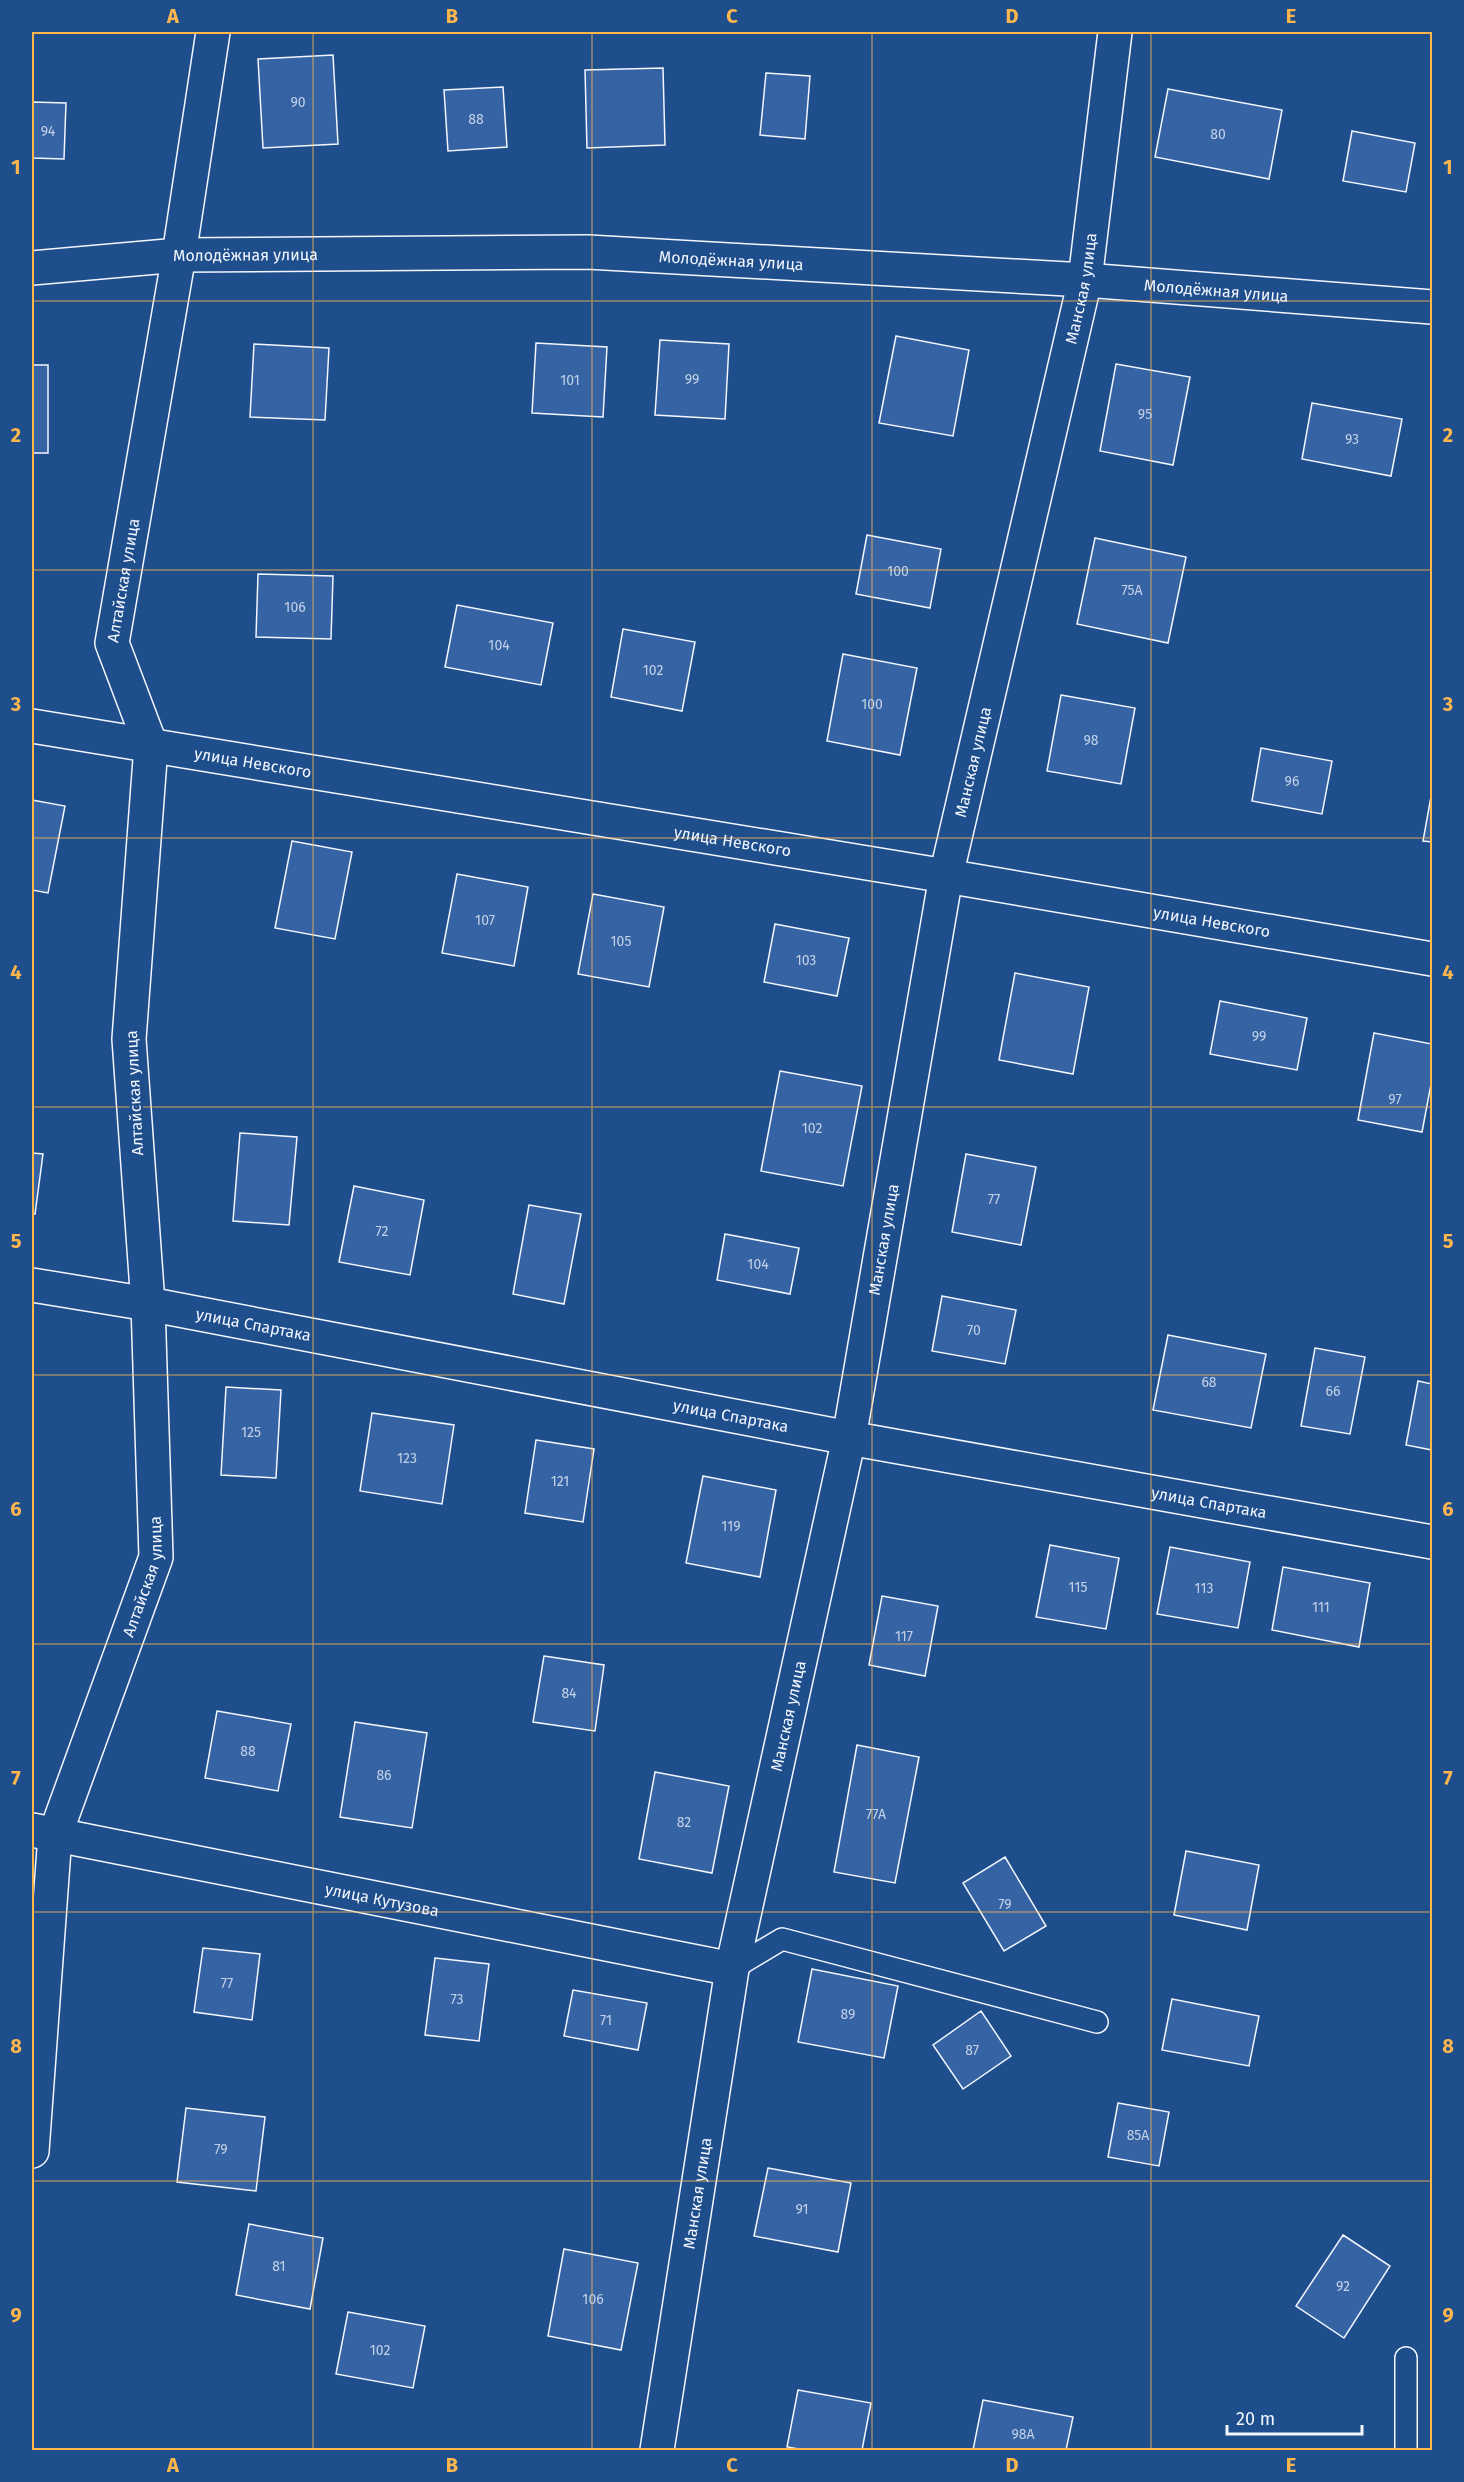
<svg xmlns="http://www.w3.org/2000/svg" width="1464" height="2482" font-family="'Fira Sans',sans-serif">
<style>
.building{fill:#3563a3;stroke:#f2f6ff;stroke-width:1.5}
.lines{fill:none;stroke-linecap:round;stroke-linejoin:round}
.lane-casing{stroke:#f2f6ff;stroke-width:24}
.street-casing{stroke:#f2f6ff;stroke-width:36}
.lane{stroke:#1f4e8c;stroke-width:21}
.street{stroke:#1f4e8c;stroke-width:33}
.grid{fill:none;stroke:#ffb74d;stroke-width:1.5;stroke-opacity:0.55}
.labels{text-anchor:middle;stroke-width:4.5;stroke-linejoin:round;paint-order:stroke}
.number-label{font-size:14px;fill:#c3d1e8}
.street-label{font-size:16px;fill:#f2f6ff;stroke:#1f4e8c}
.neatline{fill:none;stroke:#ffb74d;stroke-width:2}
.grid-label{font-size:20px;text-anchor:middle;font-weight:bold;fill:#ffb74d}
</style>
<rect width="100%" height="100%" fill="#1f4e8c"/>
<path class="building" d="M333,55L338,144L263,148L258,59Z
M663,68L665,145L587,148L585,70Z
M766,73L810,76L805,139L760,135Z
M503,87L507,147L448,151L444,90Z
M1168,89L1282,110L1269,179L1155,157Z
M32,102L66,103L64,159L32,158Z
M1352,131L1415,143L1406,192L1343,181Z
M896,336L969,350L953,436L879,423Z
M660,340L729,344L725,419L655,415Z
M536,343L607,347L603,417L532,413Z
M254,344L329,348L325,420L250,417Z
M1116,364L1190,377L1173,465L1100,451Z
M32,365H48V453H32Z
M1312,403L1402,419L1391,476L1302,459Z
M867,535L941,549L930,608L856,594Z
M1095,538L1186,557L1168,643L1077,624Z
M258,574L333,576L331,639L256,637Z
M457,605L553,623L541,685L445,667Z
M623,629L695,642L682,711L611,697Z
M843,654L917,668L900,755L827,741Z
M1061,695L1135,708L1121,784L1047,771Z
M1261,748L1332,761L1322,814L1252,801Z
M1432,791V842L1423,841Z
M32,800L65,806L48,893L32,890Z
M292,841L352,852L335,939L275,928Z
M457,874L528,887L514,966L442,953Z
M593,894L664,907L649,987L578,974Z
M775,924L849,938L837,996L764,982Z
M1015,973L1089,987L1073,1074L999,1060Z
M1220,1001L1307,1018L1297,1070L1210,1054Z
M1374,1033L1432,1044V1079L1422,1132L1358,1120Z
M780,1071L862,1086L843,1186L761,1171Z
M240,1133L297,1137L289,1225L233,1221Z
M32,1153L43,1154L35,1214H32Z
M966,1154L1036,1167L1021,1245L952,1232Z
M354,1186L424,1200L410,1275L339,1262Z
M529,1205L581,1214L564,1304L513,1294Z
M725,1234L799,1248L790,1294L717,1280Z
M942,1296L1016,1310L1005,1364L932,1351Z
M1168,1335L1266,1354L1251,1428L1153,1410Z
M1315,1348L1365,1357L1350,1434L1301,1426Z
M1418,1381L1432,1384V1450L1406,1445Z
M226,1387L281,1390L276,1478L221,1475Z
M372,1413L454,1425L442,1504L360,1491Z
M536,1440L594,1449L583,1522L525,1513Z
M703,1476L776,1490L760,1577L686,1563Z
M1050,1545L1119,1558L1106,1629L1036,1617Z
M1170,1547L1250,1562L1238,1628L1157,1614Z
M1283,1567L1370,1583L1359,1647L1272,1630Z
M882,1596L938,1606L925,1676L869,1665Z
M544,1656L604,1665L595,1731L533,1722Z
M217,1711L291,1724L278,1791L205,1778Z
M355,1722L427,1733L412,1828L340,1817Z
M857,1745L919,1757L895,1883L834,1872Z
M655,1772L729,1786L712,1873L639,1859Z
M1186,1851L1259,1865L1247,1930L1174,1915Z
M1005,1857L1046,1926L1004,1951L963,1883Z
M203,1948L260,1954L252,2020L194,2012Z
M435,1958L489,1964L479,2041L425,2035Z
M812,1969L898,1986L884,2058L798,2042Z
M573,1990L647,2003L638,2050L564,2036Z
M1172,1999L1259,2016L1249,2066L1162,2050Z
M981,2011L1011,2056L963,2089L933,2045Z
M1118,2103L1169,2112L1159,2166L1108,2157Z
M186,2108L265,2117L256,2191L177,2182Z
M768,2168L851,2183L838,2252L754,2236Z
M249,2224L323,2238L310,2309L236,2295Z
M1343,2235L1390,2266L1344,2338L1296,2306Z
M564,2249L638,2263L621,2350L548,2336Z
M348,2312L425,2326L413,2388L336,2374Z
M798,2390L871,2403L862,2450H805L787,2447Z
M983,2400L1073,2417L1066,2450H973Z"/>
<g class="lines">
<g class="lane-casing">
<path id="lane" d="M732,1969L782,1939L1097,2022
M1406,2450V2358"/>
</g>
<g class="street-casing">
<g id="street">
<path id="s1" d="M32,268L179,255L588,252L1085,280L1432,307"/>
<path id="s2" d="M32,726L946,876L1432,959"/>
<path id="s3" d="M32,1285L148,1304L849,1438L1432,1542"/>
<path id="s4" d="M32,1830L732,1969"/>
<path id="s5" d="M32,2151L55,1835L156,1557L148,1304L129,1039L151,746L112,643L179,255L213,32"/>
<path id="s6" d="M657,2450L732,1969L849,1438L946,876L1085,280L1115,32"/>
</g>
</g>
<use href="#lane" class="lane"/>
<use href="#street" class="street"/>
</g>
<path class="grid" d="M313,32V2450M592,32V2450M872,32V2450M1151,32V2450M32,301H1432M32,570H1432M32,838H1432M32,1107H1432M32,1375H1432M32,1644H1432M32,1912H1432M32,2181H1432"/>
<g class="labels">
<g class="number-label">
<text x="298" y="107">90</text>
<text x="476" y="124">88</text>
<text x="48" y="136">94</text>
<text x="1218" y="139">80</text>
<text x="692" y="384">99</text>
<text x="570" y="385">101</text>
<text x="1145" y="419">95</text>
<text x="1352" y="444">93</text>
<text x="898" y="576">100</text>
<text x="1132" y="595">75А</text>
<text x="295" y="612">106</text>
<text x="499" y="650">104</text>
<text x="653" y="675">102</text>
<text x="872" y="709">100</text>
<text x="1091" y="745">98</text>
<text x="1292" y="786">96</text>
<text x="485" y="925">107</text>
<text x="621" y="946">105</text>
<text x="806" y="965">103</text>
<text x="1259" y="1041">99</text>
<text x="1395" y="1104">97</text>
<text x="812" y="1133">102</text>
<text x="994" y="1204">77</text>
<text x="382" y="1236">72</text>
<text x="758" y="1269">104</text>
<text x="974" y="1335">70</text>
<text x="1209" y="1387">68</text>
<text x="1333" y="1396">66</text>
<text x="251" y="1437">125</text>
<text x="407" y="1463">123</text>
<text x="560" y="1486">121</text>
<text x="731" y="1531">119</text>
<text x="1078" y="1592">115</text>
<text x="1204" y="1593">113</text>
<text x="1321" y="1612">111</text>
<text x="904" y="1641">117</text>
<text x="569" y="1698">84</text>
<text x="248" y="1756">88</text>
<text x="384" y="1780">86</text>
<text x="876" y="1819">77А</text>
<text x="684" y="1827">82</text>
<text x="1005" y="1909">79</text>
<text x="227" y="1988">77</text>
<text x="457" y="2004">73</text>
<text x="848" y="2019">89</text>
<text x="606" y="2025">71</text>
<text x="972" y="2055">87</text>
<text x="1138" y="2140">85А</text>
<text x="221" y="2154">79</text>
<text x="802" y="2214">91</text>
<text x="279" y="2271">81</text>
<text x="1343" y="2291">92</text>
<text x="593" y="2304">106</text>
<text x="380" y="2355">102</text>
<text x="1023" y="2439">98А</text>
</g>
<g class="street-label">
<text dy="6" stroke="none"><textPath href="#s1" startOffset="214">Молодёжная улица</textPath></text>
<text dy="6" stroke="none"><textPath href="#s1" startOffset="700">Молодёжная улица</textPath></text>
<text dy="6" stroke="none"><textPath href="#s6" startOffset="2204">Манская улица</textPath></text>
<text dy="6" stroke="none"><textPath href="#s1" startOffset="1186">Молодёжная улица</textPath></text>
<text dy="6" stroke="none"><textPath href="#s5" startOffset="1599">Алтайская улица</textPath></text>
<text dy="6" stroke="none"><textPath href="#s2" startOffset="224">улица Невского</textPath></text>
<text dy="6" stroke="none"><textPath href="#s6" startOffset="1718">Манская улица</textPath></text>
<text dy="6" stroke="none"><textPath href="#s2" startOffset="710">улица Невского</textPath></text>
<text dy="6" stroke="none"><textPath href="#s2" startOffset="1196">улица Невского</textPath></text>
<text transform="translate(134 1093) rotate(-93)" y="6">Алтайская улица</text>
<text dy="6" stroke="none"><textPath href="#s6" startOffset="1232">Манская улица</textPath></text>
<text dy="6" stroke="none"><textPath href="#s3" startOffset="225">улица Спартака</textPath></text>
<text dy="6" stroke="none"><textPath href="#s3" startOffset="711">улица Спартака</textPath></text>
<text dy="6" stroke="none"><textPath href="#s3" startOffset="1197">улица Спартака</textPath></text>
<text dy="6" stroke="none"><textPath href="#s5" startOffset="591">Алтайская улица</textPath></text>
<text dy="6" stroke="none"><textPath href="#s6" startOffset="746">Манская улица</textPath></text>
<text dy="6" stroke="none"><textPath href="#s4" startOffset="357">улица Кутузова</textPath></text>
<text dy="6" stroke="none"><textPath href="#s6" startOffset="260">Манская улица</textPath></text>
</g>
</g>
<rect width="1464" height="2482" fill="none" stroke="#1f4e8c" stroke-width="66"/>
<path d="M1227 2425v9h135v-9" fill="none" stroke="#f2f6ff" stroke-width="3"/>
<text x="1236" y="2425" font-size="18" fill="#f2f6ff" stroke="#1f4e8c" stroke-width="4.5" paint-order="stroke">20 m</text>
<rect x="33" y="33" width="1398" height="2416" class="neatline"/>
<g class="grid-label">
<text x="173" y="23">A</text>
<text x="452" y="23">B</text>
<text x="732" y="23">C</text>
<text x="1012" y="23">D</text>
<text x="1291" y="23">E</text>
<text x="16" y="174">1</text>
<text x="1448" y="174">1</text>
<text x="16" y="442">2</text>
<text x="1448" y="442">2</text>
<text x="16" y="711">3</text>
<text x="1448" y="711">3</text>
<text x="16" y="979">4</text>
<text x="1448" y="979">4</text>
<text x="16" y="1248">5</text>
<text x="1448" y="1248">5</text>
<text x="16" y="1516">6</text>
<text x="1448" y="1516">6</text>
<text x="16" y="1785">7</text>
<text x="1448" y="1785">7</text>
<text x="16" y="2053">8</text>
<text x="1448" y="2053">8</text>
<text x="16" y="2322">9</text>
<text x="1448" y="2322">9</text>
<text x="173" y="2472">A</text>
<text x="452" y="2472">B</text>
<text x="732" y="2472">C</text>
<text x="1012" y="2472">D</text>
<text x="1291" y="2472">E</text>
</g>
</svg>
